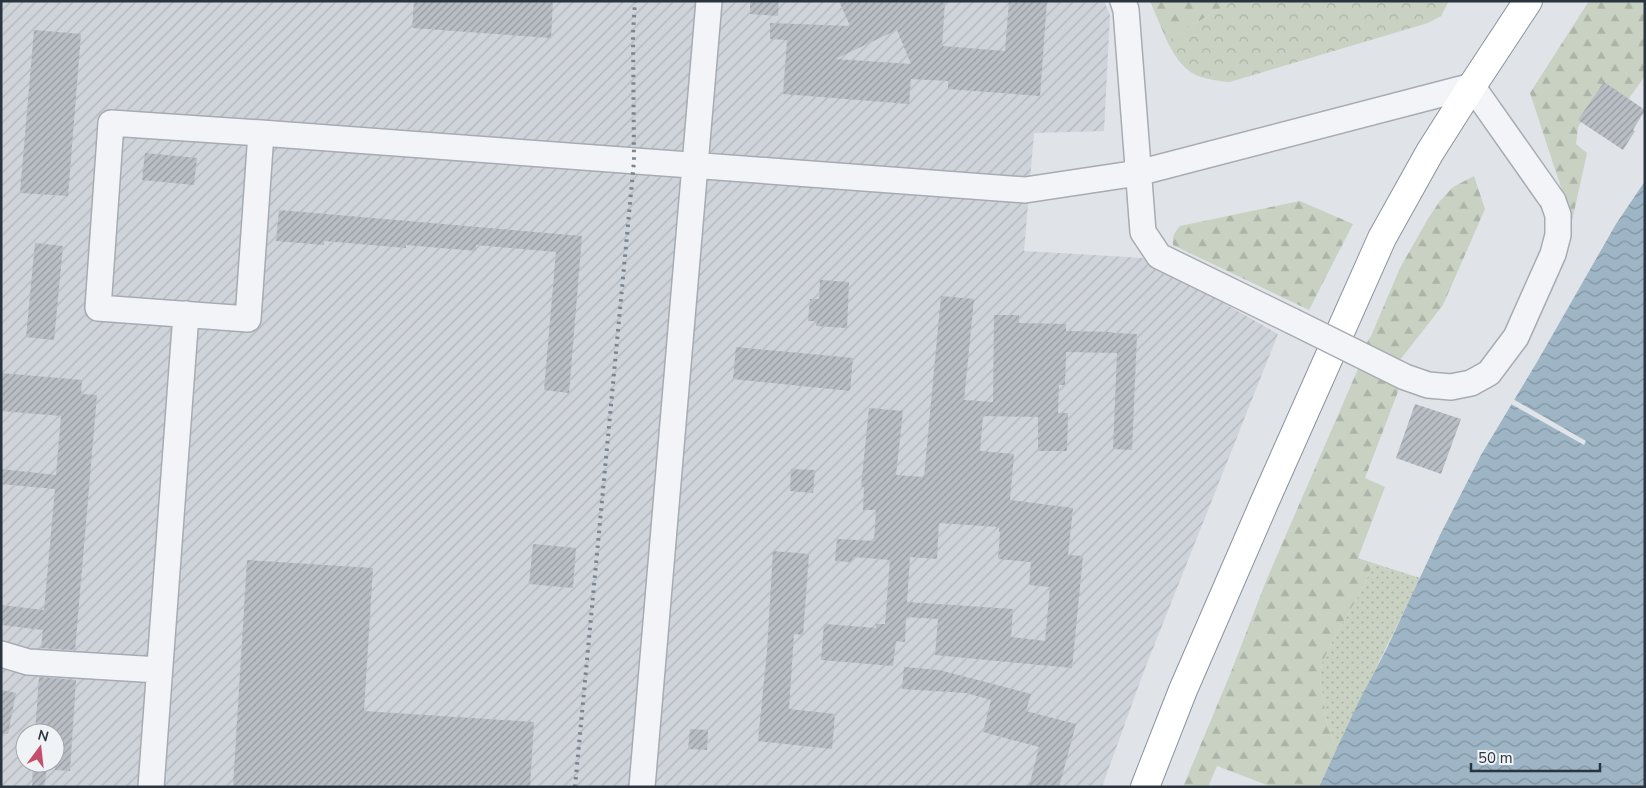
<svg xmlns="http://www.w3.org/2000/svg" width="1646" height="788" font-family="'Nunito Sans',sans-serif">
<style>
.industrial{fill:url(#industrial-furrows);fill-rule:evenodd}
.grass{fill:url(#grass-dots)}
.forest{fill:url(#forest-firs)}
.park{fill:url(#park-crowns)}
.water{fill:url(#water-waves)}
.pier{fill:#e0e4e8}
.building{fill:url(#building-hatch);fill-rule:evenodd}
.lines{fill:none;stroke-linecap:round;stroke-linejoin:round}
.minor-casing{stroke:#a6acb2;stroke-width:28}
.highway-casing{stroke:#89939d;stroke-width:30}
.minor{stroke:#f3f4f7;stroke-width:25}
.highway{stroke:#fff;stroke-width:28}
.rail{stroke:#7b8590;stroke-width:4;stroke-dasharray:2.5 5;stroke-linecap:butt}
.minor-bridge-casing{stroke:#a6acb2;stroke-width:28;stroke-linecap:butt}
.minor-bridge{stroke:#f3f4f7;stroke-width:25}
</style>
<defs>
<pattern id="industrial-furrows" width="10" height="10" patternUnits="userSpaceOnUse" patternTransform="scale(1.25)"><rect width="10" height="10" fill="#cfd3da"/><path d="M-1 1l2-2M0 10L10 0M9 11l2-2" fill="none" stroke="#b2b6bc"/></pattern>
<pattern id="grass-dots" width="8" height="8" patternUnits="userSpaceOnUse" patternTransform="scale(1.25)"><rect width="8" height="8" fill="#c8d1c2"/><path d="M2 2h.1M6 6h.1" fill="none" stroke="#acb4a8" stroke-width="1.8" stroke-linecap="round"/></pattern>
<pattern id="forest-firs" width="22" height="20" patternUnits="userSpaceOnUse" patternTransform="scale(1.25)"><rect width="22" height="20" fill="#c8d1c2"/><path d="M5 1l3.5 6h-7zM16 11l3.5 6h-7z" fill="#acb4a8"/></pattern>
<pattern id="park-crowns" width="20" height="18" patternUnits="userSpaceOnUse" patternTransform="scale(1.25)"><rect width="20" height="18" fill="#c8d1c2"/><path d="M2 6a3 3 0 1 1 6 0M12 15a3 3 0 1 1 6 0" fill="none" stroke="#acb4a8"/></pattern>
<pattern id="water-waves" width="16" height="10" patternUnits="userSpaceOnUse" patternTransform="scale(1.25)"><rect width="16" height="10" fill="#9eb5c5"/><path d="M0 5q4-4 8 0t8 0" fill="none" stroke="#8194a1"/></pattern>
<pattern id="building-hatch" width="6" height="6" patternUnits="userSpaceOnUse" patternTransform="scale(1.25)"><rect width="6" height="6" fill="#b8bec4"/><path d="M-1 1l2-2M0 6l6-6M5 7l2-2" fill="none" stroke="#969ba1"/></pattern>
</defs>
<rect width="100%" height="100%" fill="#e0e4e8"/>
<path class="industrial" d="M1,1H1104L1110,15L1104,131L1034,133L1024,251L1144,258L1278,334L1144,671L1102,787H1ZM25,733H55V763H25Z"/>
<path class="grass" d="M1373,563L1420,578C1393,635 1363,692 1337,750L1327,723L1320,679L1322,663L1333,640L1365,584Z"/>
<path class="forest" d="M1150,1H1232L1167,41Z
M1589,1H1645V76L1625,104L1603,88L1578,127L1576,144L1587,153L1572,221L1530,93Z
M1474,176L1485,209L1443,305L1400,360L1366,344L1371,336L1400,268L1429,217L1440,201L1453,187Z
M1300,201L1353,224L1309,310L1173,245C1172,237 1174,233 1180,226Z
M1358,369L1399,389L1365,478L1385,487L1358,558L1373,563L1365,584L1333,640L1322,663L1320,679L1327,723L1337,750L1319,787H1272L1217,766L1208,787H1183L1231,672L1266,581Z"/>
<path class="park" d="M1232,1H1449L1441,16L1428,23L1230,82C1195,79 1183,73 1167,41Z"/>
<path class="water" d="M1645,181V787H1319L1359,701L1386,650L1440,535L1481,455L1537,362L1616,224Z"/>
<path class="pier" d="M1513,399L1586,441L1584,445L1511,404Z"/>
<path class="building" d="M414,1H553L551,38L412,28Z
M750,1H779L778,16L750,14Z
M839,1H945L942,46L1005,51L1009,1H1047L1040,96L948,89V81L911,79L909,104L783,94L787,40L770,39V23L850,26ZM897,30L911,64L835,59Z
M34,30L81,34L68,196L20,193Z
M1604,82L1645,110L1633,130L1635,131L1623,150L1578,120Z
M145,153L197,158L194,185L142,180Z
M279,210L582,236L569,393L544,390L556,252L476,245V251L406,245V248L324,241V245L276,241Z
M35,243L63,246L54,340L26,337Z
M820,280L849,282L847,328L816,326L817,321H808L810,299H819Z
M941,296L974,299L964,400L993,402L994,315H1019V323L1066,324V331L1113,332V333L1137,334L1132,450L1113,449L1117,353L1066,352L1065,385H1059L1058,413H1068L1067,451H1038V417L983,416L980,451L1014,454L1010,500L1073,508L1068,555L1083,556L1072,668L935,655L938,619L906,617L905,642L896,641L893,666L821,660L824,624L876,628V624H885L890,560L853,557L852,562L835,561L837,539L874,541L876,510H863L864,487H861L869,408L903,411L896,475L924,477ZM939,523L999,527V532H1000L998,559L1031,562L1029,585L1050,587L1045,641L1011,637L1013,609L907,602L910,557L937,559Z
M736,347L853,358L850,391L733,379Z
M1,373L82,380L81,394L97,395L75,650L41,648L43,630L1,625V605L44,610L55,489L1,484V469L56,475L61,416L1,411Z
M1415,404L1461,419L1441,474L1396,458Z
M791,469L815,470L813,493L790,491Z
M533,544L576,548L573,588L529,584Z
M773,551L809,554L803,635L794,634L789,709L835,714L832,749L758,741L767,651Z
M247,560L373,568L364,711L534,722L530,787H233Z
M904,667L939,670L1031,694L1026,711L1076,724L1059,787H1029L1039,747L983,732L991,700L966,693L902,689Z
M39,677L76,680L70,771L55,770V733H35Z
M1,690L16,693L8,734H1Z
M690,729L708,730L707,750L688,749Z
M33,763H48L44,787H32Z"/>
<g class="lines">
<g class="minor-casing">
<path id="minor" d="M1123,1L1126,10L1143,232L1159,256L1292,321
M111,123L261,133L248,319L98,308Z
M261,133L1025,190L1138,173L1472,86L1553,201
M1,654L28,662L159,670
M151,787L186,314
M642,787L709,1"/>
</g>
<g class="highway-casing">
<path id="highway" d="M1145,787L1183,690L1265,501L1382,238L1430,152L1472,86L1528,1"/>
</g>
<use href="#minor" class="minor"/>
<use href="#highway" class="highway"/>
<path class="rail" d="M575,787L634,161L633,33L635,1"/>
<g class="minor-bridge-casing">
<path id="minor-bridge" d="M1292,321L1405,377L1428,385L1451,387L1471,383L1489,373L1516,337L1553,254L1558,235V215L1553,201"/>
</g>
<use href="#minor-bridge" class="minor-bridge"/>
</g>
<rect width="1646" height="788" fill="none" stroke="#2a343e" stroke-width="5"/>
<g transform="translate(40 748) rotate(15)"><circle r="24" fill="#f0f3f6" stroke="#a1a7ac"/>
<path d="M0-4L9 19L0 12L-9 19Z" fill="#c34f6d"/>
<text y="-8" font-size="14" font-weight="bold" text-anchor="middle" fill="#2a343e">N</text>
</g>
<path d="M1471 763v8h129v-8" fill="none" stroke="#2a343e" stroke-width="2.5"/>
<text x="1478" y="763" font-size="15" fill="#2a343e" stroke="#f0f3f6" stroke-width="4" paint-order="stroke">50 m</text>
</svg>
